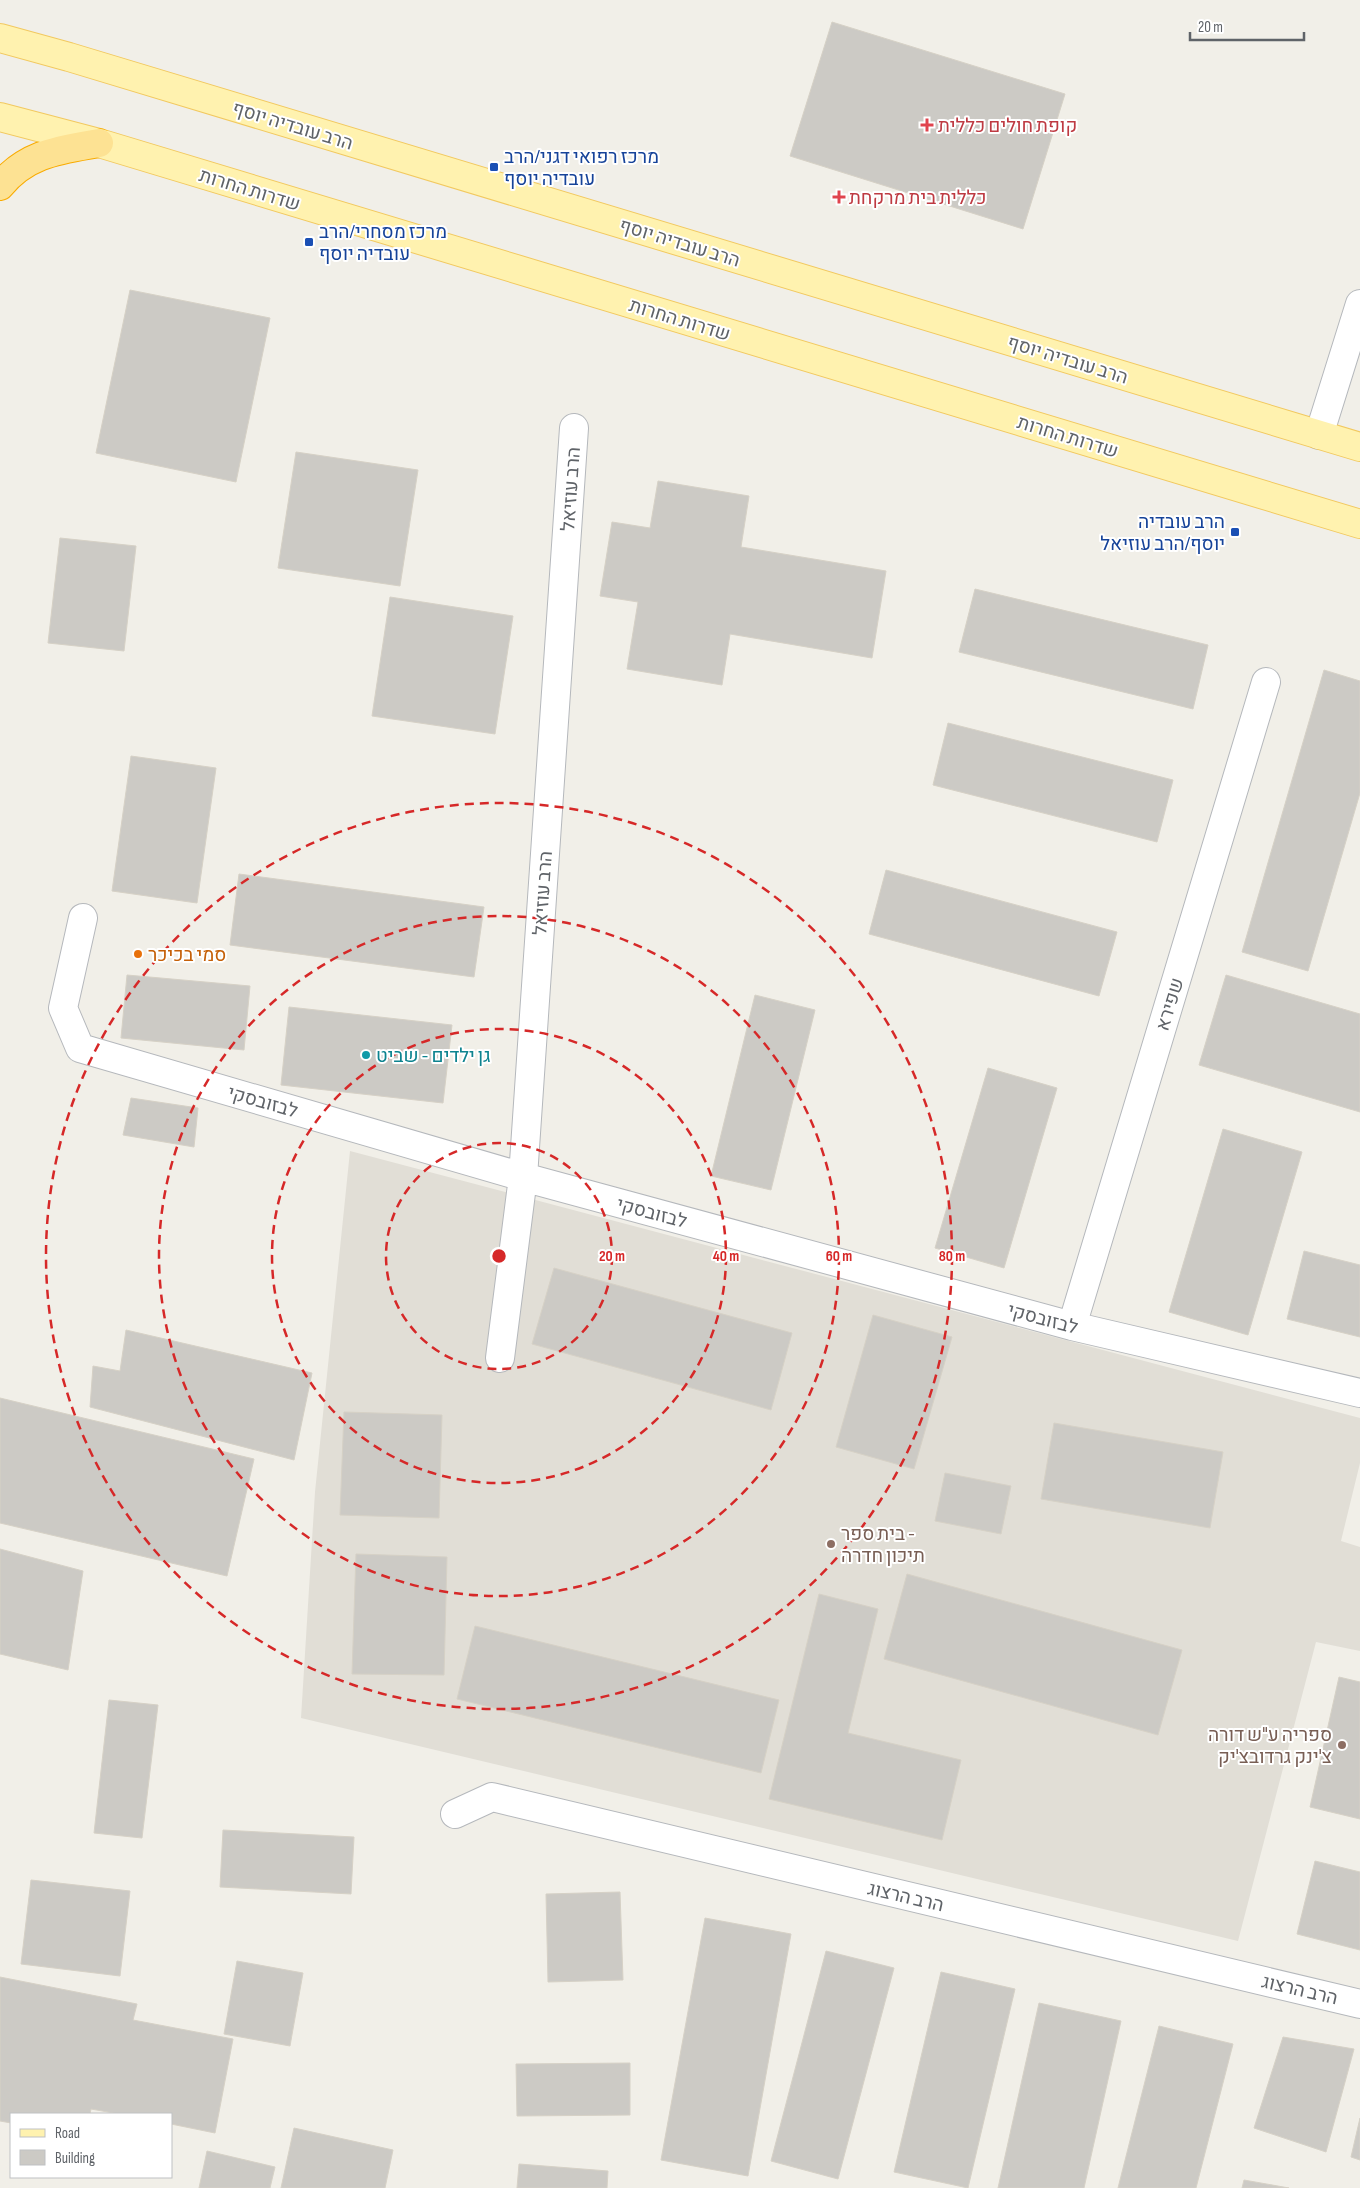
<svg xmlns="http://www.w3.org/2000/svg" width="1360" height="2188" font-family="'Sofia Sans Condensed',Heebo,sans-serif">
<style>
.education{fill:#e1ded6}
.building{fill:#cccac5;stroke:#d6d1c6}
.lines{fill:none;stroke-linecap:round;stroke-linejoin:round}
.minor-casing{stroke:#b5b8bc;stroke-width:30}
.major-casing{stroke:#f2c960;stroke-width:30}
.highway-casing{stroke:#f9ab00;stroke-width:30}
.minor{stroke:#fff;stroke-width:28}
.major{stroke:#fff2af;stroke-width:28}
.highway{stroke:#fde293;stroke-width:28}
.ring{fill:none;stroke:#d62828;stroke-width:2.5;stroke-dasharray:9 6}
.health-dot{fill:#e0444e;stroke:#fff;stroke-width:2}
.transit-dot{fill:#1a4fb4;stroke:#fff;stroke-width:2}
.food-dot{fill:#e8710a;stroke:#fff;stroke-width:2}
.culture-dot{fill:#0f9aa8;stroke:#fff;stroke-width:2}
.education-dot{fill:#8d6e63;stroke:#fff;stroke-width:2}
.labels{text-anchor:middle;stroke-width:4;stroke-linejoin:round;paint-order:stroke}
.street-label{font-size:19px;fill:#5f6368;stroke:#fff}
.health-label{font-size:19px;fill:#be3a42;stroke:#fff;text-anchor:start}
.transit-label{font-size:19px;fill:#164399;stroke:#fff;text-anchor:start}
.food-label{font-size:19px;fill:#c56008;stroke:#fff;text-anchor:start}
.culture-label{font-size:19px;fill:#0d838f;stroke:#fff;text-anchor:start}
.education-label{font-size:19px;fill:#785e54;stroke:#fff;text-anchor:start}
.centre{fill:#d62828;stroke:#fff;stroke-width:2.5}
.ring-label{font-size:15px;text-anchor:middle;font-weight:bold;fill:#d62828;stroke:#fff;stroke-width:4;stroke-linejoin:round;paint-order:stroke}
</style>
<rect width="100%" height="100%" fill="#f1efe8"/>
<path class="education" d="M350,1151L1360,1418V1463L1341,1541L1360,1547V1651L1316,1642L1238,1941L301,1718L315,1492Z"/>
<path class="building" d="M832,22L1065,94L1023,229L790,156Z
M130,290L270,318L236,482L96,453Z
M296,452L418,470L400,586L278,568Z
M658,481L749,496L741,547L886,571L872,658L730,634L722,685L627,669L638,602L600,596L612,522L650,528Z
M60,538L136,546L124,651L48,643Z
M975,589L1208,645L1193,709L959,652Z
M390,597L513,616L495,734L372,716Z
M1324,670L1360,681V793L1308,971L1242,952Z
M948,723L1173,780L1157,842L933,785Z
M131,756L216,768L197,903L112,891Z
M886,870L1117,932L1099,996L869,934Z
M239,874L484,907L474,977L230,945Z
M127,975L250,986L244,1050L121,1038Z
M1226,975L1360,1014V1112L1199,1065Z
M755,995L815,1010L771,1190L711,1176Z
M289,1007L452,1025L443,1103L281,1085Z
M988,1068L1057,1088L1004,1268L935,1248Z
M131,1098L198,1108L194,1147L123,1135Z
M1223,1129L1302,1152L1248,1335L1169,1312Z
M1304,1251L1360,1265V1337L1287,1319Z
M554,1268L792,1333L771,1410L532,1344Z
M873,1315L952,1337L914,1469L836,1447Z
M126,1330L312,1373L294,1460L90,1407L93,1366L120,1371Z
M0,1398L254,1459L227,1576L0,1523Z
M344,1412L442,1415L439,1518L340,1515Z
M1054,1423L1223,1452L1210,1528L1041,1499Z
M945,1473L1011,1486L1001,1534L935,1521Z
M0,1549L83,1571L68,1670L0,1654Z
M356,1554L447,1557L444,1675L352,1674Z
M907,1574L1182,1650L1158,1735L884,1659Z
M819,1594L878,1609L848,1733L961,1760L942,1840L769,1799Z
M475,1626L779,1700L761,1773L457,1699Z
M1339,1677L1360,1682V1819L1310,1807Z
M109,1700L158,1705L142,1838L94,1833Z
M223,1830L354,1837L351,1894L220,1887Z
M1315,1861L1360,1872V1950L1297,1934Z
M31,1880L130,1891L120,1976L21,1964Z
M620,1892L623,1980L548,1982L546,1894Z
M705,1918L791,1934L748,2176L661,2160Z
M826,1951L894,1968L838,2179L771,2161Z
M237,1961L303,1973L290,2046L224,2034Z
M941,1972L1015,1989L968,2188L894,2172Z
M0,1977L137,2004L133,2020L233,2039L215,2133L171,2124V2114H119L91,2109L90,2114H11V2123L0,2121Z
M1039,2003L1121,2021L1084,2188H998Z
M1159,2026L1233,2044L1196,2188H1118Z
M1283,2037L1354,2049L1326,2152L1254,2128Z
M630,2063V2115L517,2116L516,2064Z
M1360,2118V2160L1351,2157Z
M294,2128L393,2150L385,2188H281Z
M207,2151L275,2167L270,2188H199Z
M519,2164L608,2171L607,2188H517Z
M1244,2180L1289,2188H1242Z"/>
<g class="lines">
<g class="minor-casing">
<path id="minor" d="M1319,435L1360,304
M83,918L63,1008L80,1048L523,1177L1072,1326L1360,1393
M1072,1326L1266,682
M500,1358L523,1177L574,428
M455,1814L492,1797L1360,2004"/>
</g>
<g class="major-casing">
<path id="major" d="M0,38L69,57L1360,447
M0,117L99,143L1360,524"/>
</g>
<g class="highway-casing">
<path id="highway" d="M0,186C27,153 60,150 99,143"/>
</g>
<use href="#minor" class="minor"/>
<use href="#major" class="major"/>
<use href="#highway" class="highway"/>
</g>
<g class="ring">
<circle cx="499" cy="1256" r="113"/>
<circle cx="499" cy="1256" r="227"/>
<circle cx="499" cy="1256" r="340"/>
<circle cx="499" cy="1256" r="453"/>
</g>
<g class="health-dot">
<path d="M924.5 117.5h5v5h5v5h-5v5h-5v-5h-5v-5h5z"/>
<path d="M836.5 189.5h5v5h5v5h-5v5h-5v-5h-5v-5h5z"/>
</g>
<g class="transit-dot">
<rect x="489" y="162" width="10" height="10" rx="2.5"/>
<rect x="304" y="237" width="10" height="10" rx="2.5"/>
<rect x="1230" y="527" width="10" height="10" rx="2.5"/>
</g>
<circle class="food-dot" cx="138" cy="954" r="5"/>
<circle class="culture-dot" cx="366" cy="1055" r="5"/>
<g class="education-dot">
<circle cx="831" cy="1544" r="5"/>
<circle cx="1342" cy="1745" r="5"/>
</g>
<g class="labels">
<g class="street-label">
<text transform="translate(293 125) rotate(17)" y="7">הרב עובדיה יוסף</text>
<text transform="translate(250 189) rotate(17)" y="7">שדרות החרות</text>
<text transform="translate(680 242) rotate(17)" y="7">הרב עובדיה יוסף</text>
<text transform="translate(680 319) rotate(17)" y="7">שדרות החרות</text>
<text transform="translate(1068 359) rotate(17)" y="7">הרב עובדיה יוסף</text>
<text transform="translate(1068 436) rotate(17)" y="7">שדרות החרות</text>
<text transform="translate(570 489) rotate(-86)" y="7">הרב עוזיאל</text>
<text transform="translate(542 893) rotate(-86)" y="7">הרב עוזיאל</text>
<text transform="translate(1169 1004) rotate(-73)" y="7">שפירא</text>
<text transform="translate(263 1101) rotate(16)" y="7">לבזובסקי</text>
<text transform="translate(652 1212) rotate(15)" y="7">לבזובסקי</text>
<text transform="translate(1043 1318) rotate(15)" y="7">לבזובסקי</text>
<text transform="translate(906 1896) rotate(13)" y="7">הרב הרצוג</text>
<text transform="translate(1300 1989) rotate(13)" y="7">הרב הרצוג</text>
</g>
<g class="health-label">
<text x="938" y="132">קופת חולים כללית</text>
<text x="849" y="204">כללית בית מרקחת</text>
</g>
<g class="transit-label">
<text x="504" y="163">מרכז רפואי דגני/הרב<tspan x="504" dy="22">עובדיה יוסף</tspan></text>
<text x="319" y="238">מרכז מסחרי/הרב<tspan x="319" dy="22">עובדיה יוסף</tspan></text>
<text x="1225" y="528" text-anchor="end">הרב עובדיה<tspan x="1225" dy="22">יוסף/הרב עוזיאל</tspan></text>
</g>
<g class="food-label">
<text x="148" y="961">סמי בכיכר</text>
</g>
<g class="culture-label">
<text x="376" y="1062">גן ילדים - שביט</text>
</g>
<g class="education-label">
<text x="841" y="1540">בית ספר -<tspan x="841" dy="22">תיכון חדרה</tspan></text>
<text x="1332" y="1741" text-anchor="end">ספריה ע"ש דורה<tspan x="1332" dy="22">צ'ינק גרדובצ'יק</tspan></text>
</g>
</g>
<circle cx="499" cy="1256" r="8" class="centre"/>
<g class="ring-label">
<text x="612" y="1261">20 m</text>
<text x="726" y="1261">40 m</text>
<text x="839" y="1261">60 m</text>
<text x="952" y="1261">80 m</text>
</g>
<rect x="10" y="2113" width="162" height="65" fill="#ffffff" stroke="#bfc1c3"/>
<rect x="20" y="2129" width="25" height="8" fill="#fff2af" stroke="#bfc1c3"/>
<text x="55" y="2138" font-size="15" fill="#5f6368">Road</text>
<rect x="20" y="2150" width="25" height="15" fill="#cccac5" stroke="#bfc1c3"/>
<text x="55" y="2163" font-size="15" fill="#5f6368">Building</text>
<path d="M1190 32v8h114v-8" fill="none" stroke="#5f6368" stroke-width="2.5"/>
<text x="1198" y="32" font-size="15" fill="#5f6368" stroke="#ffffff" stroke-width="4" paint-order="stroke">20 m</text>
</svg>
